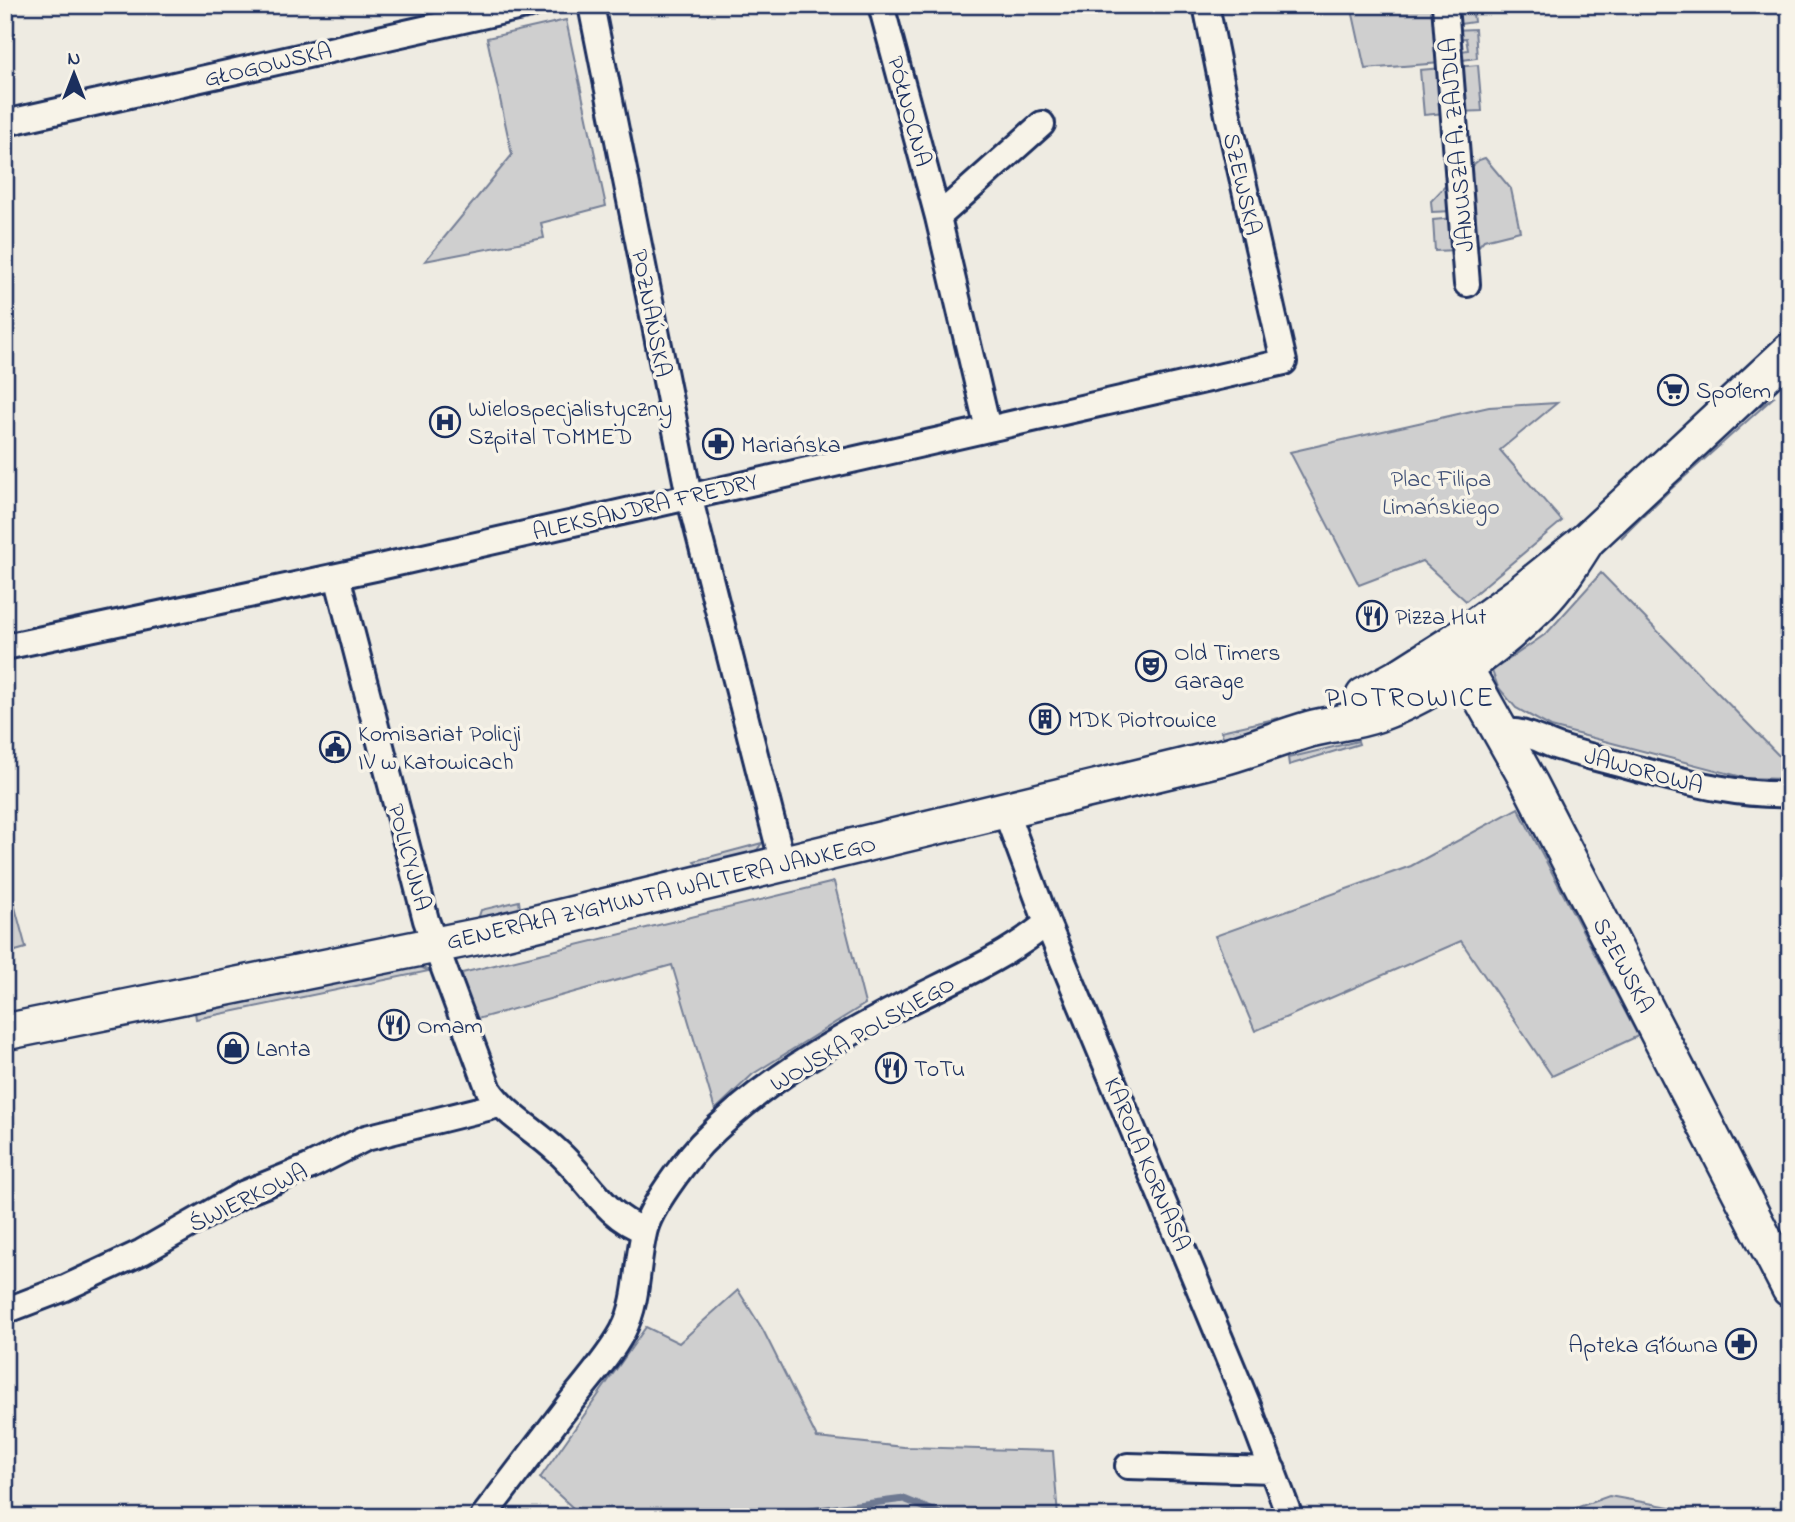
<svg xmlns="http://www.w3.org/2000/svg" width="1795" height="1522" font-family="'Indie Flower',sans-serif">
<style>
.green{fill:#cfcfcf;stroke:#757f96;stroke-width:2}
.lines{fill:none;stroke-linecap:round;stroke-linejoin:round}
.stream{stroke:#6e7992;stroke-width:7}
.street-casing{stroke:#1b2f5e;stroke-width:30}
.secondary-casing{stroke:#1b2f5e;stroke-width:40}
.street{stroke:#f7f3e8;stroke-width:24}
.secondary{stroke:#f7f3e8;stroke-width:35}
.labels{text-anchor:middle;stroke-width:7;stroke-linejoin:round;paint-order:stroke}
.street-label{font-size:24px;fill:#1b2f5e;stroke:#f7f3e8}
.poi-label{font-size:24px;fill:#1b2f5e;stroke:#f7f3e8;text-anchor:start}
.park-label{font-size:24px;fill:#3f4f75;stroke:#f7f3e8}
.quarter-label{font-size:28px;letter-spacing:2px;fill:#1b2f5e;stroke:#f7f3e8}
</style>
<rect width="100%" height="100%" fill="#eeebe2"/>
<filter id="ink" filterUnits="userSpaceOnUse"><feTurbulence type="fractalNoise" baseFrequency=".0143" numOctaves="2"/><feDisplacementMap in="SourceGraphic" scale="14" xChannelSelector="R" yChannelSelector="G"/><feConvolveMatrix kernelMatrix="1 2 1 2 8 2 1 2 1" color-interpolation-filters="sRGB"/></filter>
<g filter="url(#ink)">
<path class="green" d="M1351,5H1436L1441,63L1365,69Z
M1464,5H1472L1474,22L1453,25L1452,15L1465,13Z
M566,20L606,206L541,223L544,238L425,261L512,155L487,38Z
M1475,29L1477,58L1455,61V52L1468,50L1466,38L1454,39L1453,30Z
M1478,65L1482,111L1459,112L1456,67Z
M1442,68L1445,113L1424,115L1420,70Z
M1485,158L1511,189L1520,231L1484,240L1477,248H1470L1464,172L1479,160Z
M1450,181L1453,211L1432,212L1431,201Z
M1454,218L1456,250L1435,251L1433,220Z
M1775,396L1670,490L1621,538C1667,485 1716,434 1775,396Z
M1557,403L1500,450L1562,521L1466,601L1422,561L1359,585L1290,452L1489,407Z
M1601,573L1790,767V779L1746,778L1551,727L1516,708L1498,687L1492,671L1547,633Z
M1279,718L1224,739L1221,731Z
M1358,741L1359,744L1289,765L1288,758Z
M1518,808L1638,1036L1552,1076L1461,941L1255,1031L1215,936L1411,866Z
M762,843L757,850L751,853L699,868L694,861Z
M5,870L26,948L5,954Z
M834,882L865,1004L753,1074L715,1110L672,965L470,1021L462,973Z
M519,901L520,909L478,919L481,910Z
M418,966L429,971L196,1019L195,1012Z
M738,1290L763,1330L817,1438L904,1447L1053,1451L1058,1517H583L540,1478L646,1327L679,1343Z
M1609,1496L1726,1517H1551Z"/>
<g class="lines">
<path class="stream" d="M786,1517L795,1513L904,1499L948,1517"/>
<g class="street-casing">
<path id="street" d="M591,5L689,496L783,864
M881,5L938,217L988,429
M1445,5L1467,284
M5,123L530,5
M938,217L1042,124
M337,576L426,920L489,1090C506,1115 535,1130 557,1151C587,1177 605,1217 644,1230
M5,647L375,568L1284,362L1228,115L1206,5
M1502,734C1517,726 1543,742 1558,747C1586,756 1614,762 1641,770C1691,783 1738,796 1790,794
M1005,810L1047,923L1247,1403L1290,1517
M5,1311L65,1288L142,1252L245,1193L309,1167L366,1138L499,1105
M1128,1466L1273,1470
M483,1517C513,1478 543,1438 573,1399C590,1378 610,1355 623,1331C639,1300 636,1265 644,1233C649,1208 684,1163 701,1144C759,1084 831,1042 905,1004C954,979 1005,958 1047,923"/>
</g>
<g class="secondary-casing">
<path id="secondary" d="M1451,644L1530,784L1790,1289
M1364,696L1399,677L1451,644L1517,596L1587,540L1790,351
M5,1032L500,932L1219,758C1250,750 1279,738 1310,729C1332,723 1355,722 1377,714C1438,692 1495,649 1540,604C1559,585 1573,562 1587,540"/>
</g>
<use href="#street" class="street"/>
<use href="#secondary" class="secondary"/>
</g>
</g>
<defs>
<g id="supermarket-ring" transform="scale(1.575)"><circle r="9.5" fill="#f7f3e8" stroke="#1b2f5e" stroke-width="1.5"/><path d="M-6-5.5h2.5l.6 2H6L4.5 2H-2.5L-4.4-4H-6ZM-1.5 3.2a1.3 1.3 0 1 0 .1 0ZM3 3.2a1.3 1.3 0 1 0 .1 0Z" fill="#1b2f5e"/></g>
<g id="hospital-ring" transform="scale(1.575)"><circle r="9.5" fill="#f7f3e8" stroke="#1b2f5e" stroke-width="1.5"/><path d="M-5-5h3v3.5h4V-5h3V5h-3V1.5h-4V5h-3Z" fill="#1b2f5e"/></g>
<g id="pharmacy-ring" transform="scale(1.575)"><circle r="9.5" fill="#f7f3e8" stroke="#1b2f5e" stroke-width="1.5"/><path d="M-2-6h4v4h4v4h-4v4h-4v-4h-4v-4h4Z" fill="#1b2f5e"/></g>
<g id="restaurant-ring" transform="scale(1.575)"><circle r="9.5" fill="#f7f3e8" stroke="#1b2f5e" stroke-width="1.5"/><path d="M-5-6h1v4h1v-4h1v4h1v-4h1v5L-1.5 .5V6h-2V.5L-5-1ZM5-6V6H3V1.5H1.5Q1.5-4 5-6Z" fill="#1b2f5e"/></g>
<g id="theatre-ring" transform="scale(1.575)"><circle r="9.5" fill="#f7f3e8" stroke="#1b2f5e" stroke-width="1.5"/><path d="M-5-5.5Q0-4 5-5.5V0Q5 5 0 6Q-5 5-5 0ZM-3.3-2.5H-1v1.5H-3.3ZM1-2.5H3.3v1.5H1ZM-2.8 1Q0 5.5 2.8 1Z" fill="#1b2f5e"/></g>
<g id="building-ring" transform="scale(1.575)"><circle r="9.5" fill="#f7f3e8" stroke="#1b2f5e" stroke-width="1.5"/><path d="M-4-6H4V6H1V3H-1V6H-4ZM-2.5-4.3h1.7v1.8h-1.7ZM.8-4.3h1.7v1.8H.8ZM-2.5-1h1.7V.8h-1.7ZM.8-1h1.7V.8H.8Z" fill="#1b2f5e"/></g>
<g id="civic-ring" transform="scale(1.575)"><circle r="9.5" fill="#f7f3e8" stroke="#1b2f5e" stroke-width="1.5"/><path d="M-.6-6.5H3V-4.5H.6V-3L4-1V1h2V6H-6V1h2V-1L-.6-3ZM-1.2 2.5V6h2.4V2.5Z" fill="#1b2f5e"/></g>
<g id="shop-ring" transform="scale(1.575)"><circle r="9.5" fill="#f7f3e8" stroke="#1b2f5e" stroke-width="1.5"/><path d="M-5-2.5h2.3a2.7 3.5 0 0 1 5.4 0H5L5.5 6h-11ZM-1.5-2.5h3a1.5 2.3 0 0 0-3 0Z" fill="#1b2f5e"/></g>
</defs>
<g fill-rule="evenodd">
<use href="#supermarket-ring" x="1673" y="390"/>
<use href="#hospital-ring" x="445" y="422"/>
<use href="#pharmacy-ring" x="718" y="444"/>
<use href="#restaurant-ring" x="1372" y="616"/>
<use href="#theatre-ring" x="1151" y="666"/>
<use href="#building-ring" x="1045" y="719"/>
<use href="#civic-ring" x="335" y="747"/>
<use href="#restaurant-ring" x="394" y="1025"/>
<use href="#shop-ring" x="233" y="1048"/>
<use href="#restaurant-ring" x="891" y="1068"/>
<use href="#pharmacy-ring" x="1741" y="1344"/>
</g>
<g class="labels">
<g class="street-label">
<text transform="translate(268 64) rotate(-13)" y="8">GŁOGOWSKA</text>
<text transform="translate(910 111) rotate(75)" y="8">PÓŁNOCNA</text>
<text transform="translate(1456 145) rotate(-95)" y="8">JANUSZA A. ZAJDLA</text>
<text transform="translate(1243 184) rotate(77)" y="8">SZEWSKA</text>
<text transform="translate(652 313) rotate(79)" y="8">POZNAŃSKA</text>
<text transform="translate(645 506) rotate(-13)" y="8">ALEKSANDRA FREDRY</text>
<text transform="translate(1644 770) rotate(15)" y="8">JAWOROWA</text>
<text transform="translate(410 857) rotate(75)" y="8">POLICYJNA</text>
<text transform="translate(661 892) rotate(-13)" y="8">GENERAŁA ZYGMUNTA WALTERA JANKEGO</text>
<text transform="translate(1624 965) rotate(62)" y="8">SZEWSKA</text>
<text transform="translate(862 1033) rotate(-30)" y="8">WOJSKA POLSKIEGO</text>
<text transform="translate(1148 1164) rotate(67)" y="8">KAROLA KORNASA</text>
<text transform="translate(248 1197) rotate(-26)" y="8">ŚWIERKOWA</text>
</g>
<g class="poi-label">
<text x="1696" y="398">Społem</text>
<text x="468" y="416">Wielospecjalistyczny<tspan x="468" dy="28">Szpital TOMMED</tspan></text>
<text x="741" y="452">Mariańska</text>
<text x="1395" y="624">Pizza Hut</text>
<text x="1174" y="660">Old Timers<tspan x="1174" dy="28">Garage</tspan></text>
<text x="1068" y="727">MDK Piotrowice</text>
<text x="358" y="741">Komisariat Policji<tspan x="358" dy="28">IV w Katowicach</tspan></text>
<text x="417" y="1033">Omam</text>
<text x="256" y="1056">Lanta</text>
<text x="914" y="1076">ToTu</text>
<text x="1718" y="1352" text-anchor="end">Apteka Główna</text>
</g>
<g class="park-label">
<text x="1441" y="486">Plac Filipa<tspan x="1441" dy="28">Limańskiego</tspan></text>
</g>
<g class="quarter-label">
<text x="1410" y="706">PIOTROWICE</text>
</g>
</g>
<rect width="1795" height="1522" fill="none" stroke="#f7f3e8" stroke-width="28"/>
<rect x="14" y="14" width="1767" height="1494" fill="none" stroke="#1b2f5e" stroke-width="2.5" filter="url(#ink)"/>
<g transform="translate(74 74)" stroke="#f7f3e8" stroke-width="5" paint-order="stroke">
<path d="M0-5L12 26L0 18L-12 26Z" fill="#1b2f5e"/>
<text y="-10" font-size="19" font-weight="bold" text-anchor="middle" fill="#1b2f5e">N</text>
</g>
</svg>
